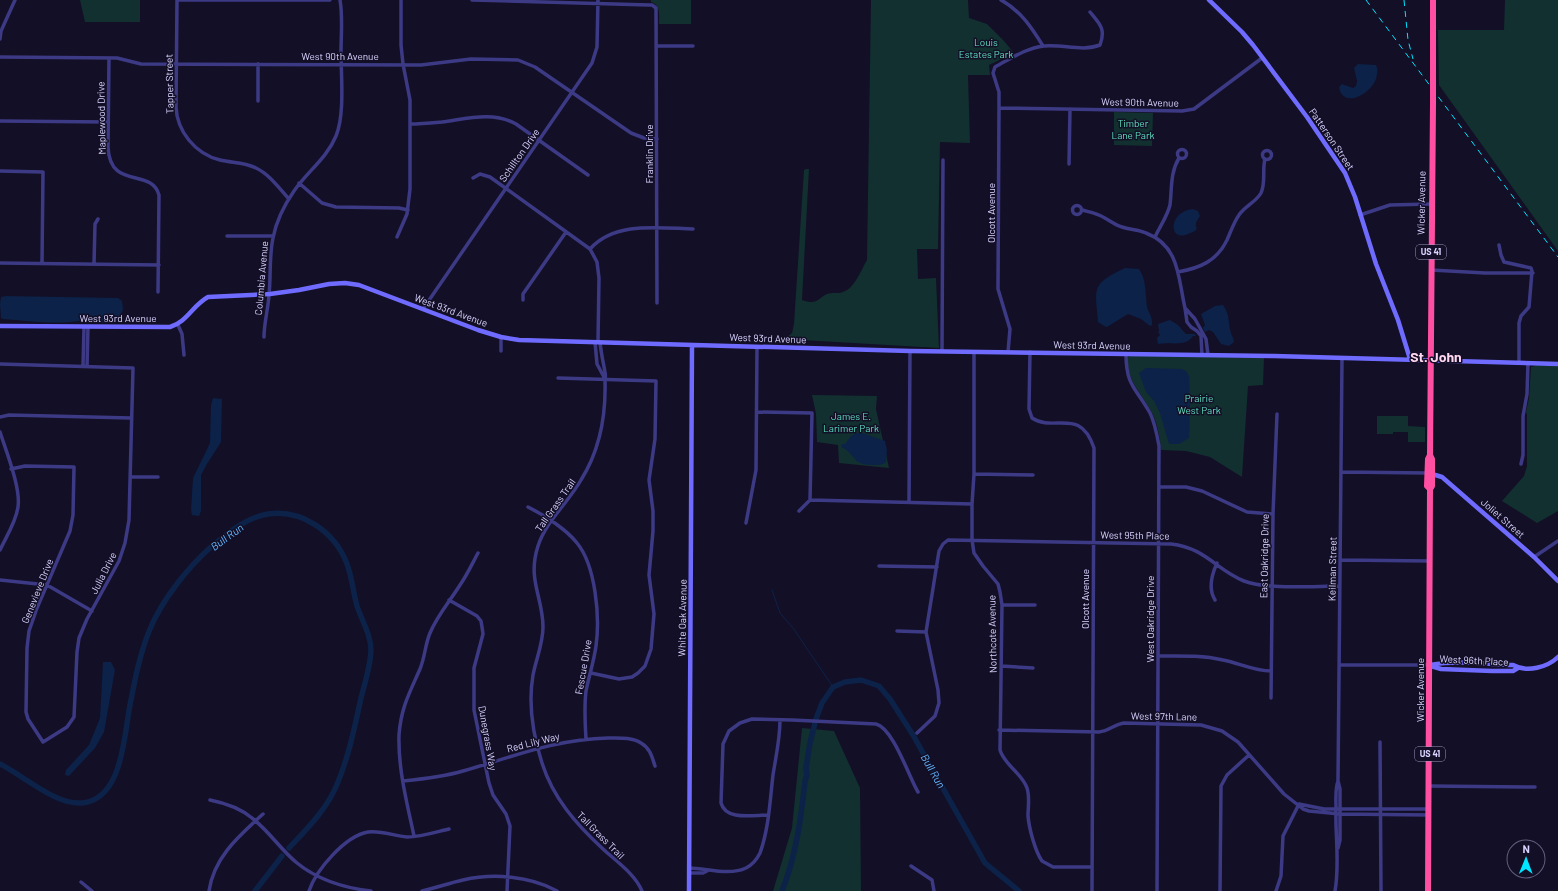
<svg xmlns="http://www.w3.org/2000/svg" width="1558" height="891" font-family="Barlow,sans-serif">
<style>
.green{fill:#12302f}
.water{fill:#0c2248}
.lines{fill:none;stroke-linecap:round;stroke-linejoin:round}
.stream{stroke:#0c2248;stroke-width:1}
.river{stroke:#0c2248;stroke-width:5.5}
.street{stroke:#3d3a85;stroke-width:3.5}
.secondary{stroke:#6f6bff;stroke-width:4.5}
.highway{stroke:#ff4fa3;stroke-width:6}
.rail{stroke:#00e5ff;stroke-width:1;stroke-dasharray:6 5;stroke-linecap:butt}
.highway-bridge{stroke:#ff4fa3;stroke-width:6}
.labels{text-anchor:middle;stroke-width:3;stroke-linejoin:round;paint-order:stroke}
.shield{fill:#130f26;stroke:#9e99be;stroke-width:1}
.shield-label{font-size:9px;font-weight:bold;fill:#d9d4ff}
.park-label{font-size:10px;fill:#5fe0c0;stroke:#130f26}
.street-label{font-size:10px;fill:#d9d4ff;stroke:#130f26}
.water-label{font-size:11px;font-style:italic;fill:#62b6ff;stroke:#130f26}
.district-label{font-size:14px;font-weight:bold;fill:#ffd6f0;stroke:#130f26}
</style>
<rect width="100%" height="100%" fill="#130f26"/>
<path class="green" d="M80,0H140V22H85Z
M651,0H691V24H659C659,15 661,5 651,2Z
M871,0H968L969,18L987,24L1004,41L1014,53L989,65L990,75H968L970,143L940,142L938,249H917L918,279L936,278L939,348L785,339L792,333L794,324L804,170L806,169H809L802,300C816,305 816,300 827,294C832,292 838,294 843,292C855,288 861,270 867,260Z
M1505,0H1558V251L1439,85L1438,30H1504Z
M1114,112L1153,113L1152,146L1114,145Z
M1132,355L1264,358L1263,385L1248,386L1242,477L1210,457L1186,451L1161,450C1160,439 1158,427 1154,417C1145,397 1125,381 1128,357Z
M1537,365L1558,366V511L1537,523L1502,501L1524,476L1527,466V415L1526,412L1529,398L1531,367Z
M812,395L877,396L876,409L889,468L839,463L838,445L817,442L816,414Z
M1377,416H1408V426L1425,427V442H1408V432H1393V434H1377Z
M802,728L834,731L860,788L861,891H773L792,828Z"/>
<path class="water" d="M1358,64L1376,65C1377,68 1378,71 1377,74C1376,92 1343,111 1339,87L1342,84L1353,88L1356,86L1357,81L1354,68Z
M1193,209L1198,211L1200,216C1199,218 1196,221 1196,224C1195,228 1198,226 1196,230C1194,232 1190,233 1188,234C1168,243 1168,211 1193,209Z
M1125,268L1139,269C1147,281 1145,293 1147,307C1149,313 1153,318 1152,325L1150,326L1141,319L1128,314L1107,327L1104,326L1098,322C1095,288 1091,284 1125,268Z
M6,296L118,298L122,301L123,310L118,321C105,322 101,325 88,319C63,326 29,321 3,319L1,318L0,304L1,297Z
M1223,305C1230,314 1228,323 1231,333C1232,337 1234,338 1234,342L1229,346L1221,344L1213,332L1209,330L1205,332L1203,328L1205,325L1201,314L1215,306Z
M1170,320L1178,325L1186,334H1195L1196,336H1193C1185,348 1170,341 1158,344L1157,338L1160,335L1158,332L1159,331L1158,324Z
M1146,368L1182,369L1186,371L1189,376L1190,409L1189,438L1179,444H1169L1160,413L1154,401L1146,392L1139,373Z
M213,398L222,399L221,442L207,464L201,475V511L199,516L192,515L191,510L193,478L210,443L211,405Z
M857,433H862L885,441L887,450L886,462C882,465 879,465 874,465C850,465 857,454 841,447L842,444H845L851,436Z
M103,662H111L115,670L104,732L95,748L69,776L65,775L66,770L89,745L100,718Z"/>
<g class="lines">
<path class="stream" d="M772,590L780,613L793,628L833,687"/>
<path class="river" d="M0,764C24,776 55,805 82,803C123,799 124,735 130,705C135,679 140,653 150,629C162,600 188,567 212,546C228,533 247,517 268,514C302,509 335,532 347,564C352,577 353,592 357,606C362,621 371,635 371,651C370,667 365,683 361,698C355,726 349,755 338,782C328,808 308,828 289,848
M255,891L282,856
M782,891C796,856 801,819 805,781L807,775L806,768L810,743L816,719L822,703L833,687L845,682L861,680L879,686L890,699L913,735L985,863L1019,891"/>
<path class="street" d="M472,0L649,5H652L656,8L657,303
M1001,0C1021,11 1032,28 1043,46
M0,39L1,31L15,0
M657,46H693
M0,57L117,58L141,64L421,65L471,59L518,60L535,67L631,133L644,138L657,139
M109,58L108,147C110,191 151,167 159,195L158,292
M258,64V101
M999,108L1182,111L1194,109L1262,58
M0,121L108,122
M410,124C421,124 431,123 442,122C466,119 493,111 516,124L588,175
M1177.5 154a4.5 4.5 0 1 1 9 0a4.5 4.5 0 1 1-9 0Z
M1262.5 155a4.5 4.5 0 1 1 9 0a4.5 4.5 0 1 1-9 0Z
M1069,164L1070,109
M0,171L43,172L42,264
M473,178L480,174L490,177L590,249L597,262L599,278L598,342
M299,183L322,203L336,207L399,208L408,210
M289,199C279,188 269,174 256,168C244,162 232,163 220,160C195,154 177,131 176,107L177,0H330
M1072.5 210a4.5 4.5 0 1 1 9 0a4.5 4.5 0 1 1-9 0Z
M1082,210C1089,212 1096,213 1103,217C1109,220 1115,225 1122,227C1130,230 1138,229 1146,233C1180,246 1178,278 1185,308
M1360,215L1390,205L1431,204
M227,236H273
M397,237L407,214L410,189V100L403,64L401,45V0
M1155,237C1160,226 1167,217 1170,205C1172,189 1170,173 1179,158
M1499,245L1501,255L1504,262L1531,268L1532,271L1529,307L1521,316L1519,323V363
M590,249C615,221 659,228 693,229
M0,263L159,265
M94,264L95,224L98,219
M1431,270L1485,273H1533
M1178,272C1200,268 1217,261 1227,240C1231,231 1234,222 1239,215C1245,206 1256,202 1261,193C1266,182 1262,170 1265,159
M523,300V294L566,232
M423,309L592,63L597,47L598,0
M178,325L182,334L184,355
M264,337C264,323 268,310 269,295C271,276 269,257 273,238C276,222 285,204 294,191C307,172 327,158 336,136C345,114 341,76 341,52C341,35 343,17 340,0
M501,337V351
M595,342L597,364L605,379
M600,342C601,353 603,361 605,372C606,375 605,378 605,381C606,416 600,450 581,480C568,503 546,521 538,546C527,580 543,597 543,627C543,644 536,659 533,675C528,704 533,735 542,763C553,798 576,824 603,849C616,861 635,874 642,891
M942,351L943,160
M974,352V474L972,504V540L974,553L983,566L998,584L1000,592L1002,605L1000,750C1005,766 1022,773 1027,788C1030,797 1028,807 1028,816C1029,828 1035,851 1042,861L1053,867H1092
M1008,352L1010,329L998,289L999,108V92L993,73L995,67C1010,59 1026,48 1044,46C1063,44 1082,52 1100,45C1106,29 1100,24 1090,12
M1030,352L1029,409L1032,418C1054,433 1080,406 1094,448L1092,891
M1126,354C1126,386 1136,388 1150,413C1155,423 1157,435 1159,446L1157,891
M1202,355L1201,336L1197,331L1191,327L1187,322L1185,308L1195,319L1206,339L1208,355
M0,364L133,368L129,520L125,543L119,561L87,619L79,638L77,652L74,717L67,727L43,742L28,719L26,712L27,648L29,631L37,608L70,531L73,515L74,467L25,466L11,469
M83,366L84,327
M87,367L88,327
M558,378L656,381L655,439L649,480L653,511V531L649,575L654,614L651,649L645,666L638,673L632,677L619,679L591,673
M757,412L812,413L810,500L799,511
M0,417L9,415L131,418
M0,432C6,451 21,488 18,507C16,522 6,537 0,550
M1521,464L1523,455V416L1527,394L1528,363
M1341,472L1428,473
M974,474L1033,475
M130,477H158
M1159,487H1186L1202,491L1247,512L1273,514
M810,500L972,504
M909,502L910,351
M528,507C544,515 566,529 577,543C596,566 600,618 596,646C594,661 589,676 586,691C584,707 585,723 586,739
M746,523L756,470L757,347
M1534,557L1558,541
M1341,560L1430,561
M879,566L937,567
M0,580L47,585L92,611
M449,600L477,616L481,621L482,627L483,634L474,668V710L489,783L493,795L506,814L510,826L507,891
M1215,600C1208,589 1212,574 1217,563
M1002,605H1035
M897,631L926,632
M1158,656C1180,656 1201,655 1223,660C1239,663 1254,671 1271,671
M1339,665H1430
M1001,666L1033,668
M1271,698L1273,514L1277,414
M999,730L1099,732C1109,731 1115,724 1124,723L1201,725L1222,731L1238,742L1284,794L1303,809L1309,811L1340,814L1429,815
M917,733L935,716L939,703L938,690L926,632L939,551L943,544L948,540L1171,544C1206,548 1216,570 1244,581C1267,590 1314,586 1339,586
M1380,742L1381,891
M403,781C423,779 443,777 463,771C512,757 556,739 608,738C619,738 632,737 641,743C650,748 652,757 655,766
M1429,786L1535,787
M210,800C225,803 240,808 252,818C269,831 281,850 297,863C318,880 345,888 371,891
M1299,804L1324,809H1429
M768,815C753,815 726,821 721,803L723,744L729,731L740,723L752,719L792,720L876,724C893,728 909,777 918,792
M414,836C407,803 398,769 399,735C401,707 410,692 420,669C425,657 425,645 430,633C437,616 450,601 460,585C467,575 472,564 478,553
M1338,848L1340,840V789L1338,781L1342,358
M911,866L932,880L934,891
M689,868C706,868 729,876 746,868C752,865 757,859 760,853C769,828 770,800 773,775C776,756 780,739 780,720
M689,873H703L707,871
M81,882L92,891
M209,891C214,857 239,836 263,814
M309,891C316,870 345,836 368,832C381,830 394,836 407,837C421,837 436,832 449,829
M422,891C436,888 449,883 463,880C493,873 530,876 557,891
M1220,891L1221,786L1227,775L1249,755
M1276,891L1281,876L1283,836L1299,804
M1335,891C1340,864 1335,836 1336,808C1336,799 1335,789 1338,781"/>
<path class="secondary" d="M1209,0L1242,32L1253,45L1307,117L1345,173L1355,197L1376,264L1398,320L1410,359
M0,326L170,327C187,322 193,305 208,297L270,294L299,290L329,284L345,283L359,285L478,330L501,337L519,340L910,351L1274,356L1558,364
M1432,474L1442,477L1534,557L1558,581
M1430,665C1457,660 1486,664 1513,665C1527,673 1548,667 1558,657
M1431,666L1441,669L1492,671H1513L1518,668
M689,891L692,345"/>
<path class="highway" d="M1433,76V0
M1430,489L1427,486L1428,459L1430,455L1433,104
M1428,891L1430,489L1432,486V459L1430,455"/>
<path class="rail" d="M1366,0L1558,257
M1404,0L1408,40L1413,59"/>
<path class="highway-bridge" d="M1433,104V76"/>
</g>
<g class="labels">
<g class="shield">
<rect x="1416" y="245" width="30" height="14" rx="3"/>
<rect x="1415" y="747" width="30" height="14" rx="3"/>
</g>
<g class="shield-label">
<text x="1431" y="255">US 41</text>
<text x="1430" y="757">US 41</text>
</g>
<g class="park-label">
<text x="986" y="46">Louis<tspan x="986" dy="12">Estates Park</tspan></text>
<text x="1133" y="127">Timber<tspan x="1133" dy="12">Lane Park</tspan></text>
<text x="1199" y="402">Prairie<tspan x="1199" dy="12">West Park</tspan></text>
<text x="851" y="420">James E.<tspan x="851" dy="12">Larimer Park</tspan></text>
</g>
<g class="street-label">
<text x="340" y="60">West 90th Avenue</text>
<text transform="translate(169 84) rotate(-91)" y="4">Tapper Street</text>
<text transform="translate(1140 102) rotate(1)" y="4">West 90th Avenue</text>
<text transform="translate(101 118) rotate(-91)" y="4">Maplewood Drive</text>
<text transform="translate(1332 139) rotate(56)" y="4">Patterson Street</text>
<text transform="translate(649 154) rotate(-90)" y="4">Franklin Drive</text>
<text transform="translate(519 155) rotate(-55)" y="4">Schillton Drive</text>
<text transform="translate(1421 203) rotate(-89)" y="4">Wicker Avenue</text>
<text transform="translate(991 213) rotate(-90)" y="4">Olcott Avenue</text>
<text transform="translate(261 278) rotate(-85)" y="4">Columbia Avenue</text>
<text transform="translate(451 310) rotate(20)" y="4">West 93rd Avenue</text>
<text x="118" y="322">West 93rd Avenue</text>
<text transform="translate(768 338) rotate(2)" y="4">West 93rd Avenue</text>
<text transform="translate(1092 345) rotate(1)" y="4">West 93rd Avenue</text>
<text transform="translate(555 505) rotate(-55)" y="4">Tall Grass Trail</text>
<text transform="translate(1503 518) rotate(41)" y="4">Joliet Street</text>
<text transform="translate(1135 535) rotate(1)" y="4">West 95th Place</text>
<text transform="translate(1264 556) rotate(-89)" y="4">East Oakridge Drive</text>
<text transform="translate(1332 569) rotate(-89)" y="4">Keilman Street</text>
<text transform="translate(103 573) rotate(-63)" y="4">Julia Drive</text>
<text transform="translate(37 591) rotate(-68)" y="4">Genevieve Drive</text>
<text transform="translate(1085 599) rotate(-90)" y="4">Olcott Avenue</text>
<text transform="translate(682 618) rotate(-89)" y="4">White Oak Avenue</text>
<text transform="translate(1150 619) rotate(-90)" y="4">West Oakridge Drive</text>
<text transform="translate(992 634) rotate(-91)" y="4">Northcote Avenue</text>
<text transform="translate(1474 660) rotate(3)" y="4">West 96th Place</text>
<text transform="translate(583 667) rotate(-80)" y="4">Fescue Drive</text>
<text transform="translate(1420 690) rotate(-90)" y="4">Wicker Avenue</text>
<text transform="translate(1164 716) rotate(1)" y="4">West 97th Lane</text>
<text transform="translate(488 738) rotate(80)" y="4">Dunegrass Way</text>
<text transform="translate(533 742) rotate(-14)" y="4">Red Lily Way</text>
<text transform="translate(601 835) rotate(45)" y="4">Tall Grass Trail</text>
</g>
<g class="water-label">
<text transform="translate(227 537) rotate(-36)" y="4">Bull Run</text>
<text transform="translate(933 771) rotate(60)" y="4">Bull Run</text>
</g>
<g class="district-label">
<text x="1436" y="362">St. John</text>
</g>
</g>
<g transform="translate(1526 859) rotate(1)"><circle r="19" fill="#130f26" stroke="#625e7d"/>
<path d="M0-3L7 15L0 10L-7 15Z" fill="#00e5ff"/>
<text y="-6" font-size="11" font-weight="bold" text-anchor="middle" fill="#d9d4ff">N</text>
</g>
</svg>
